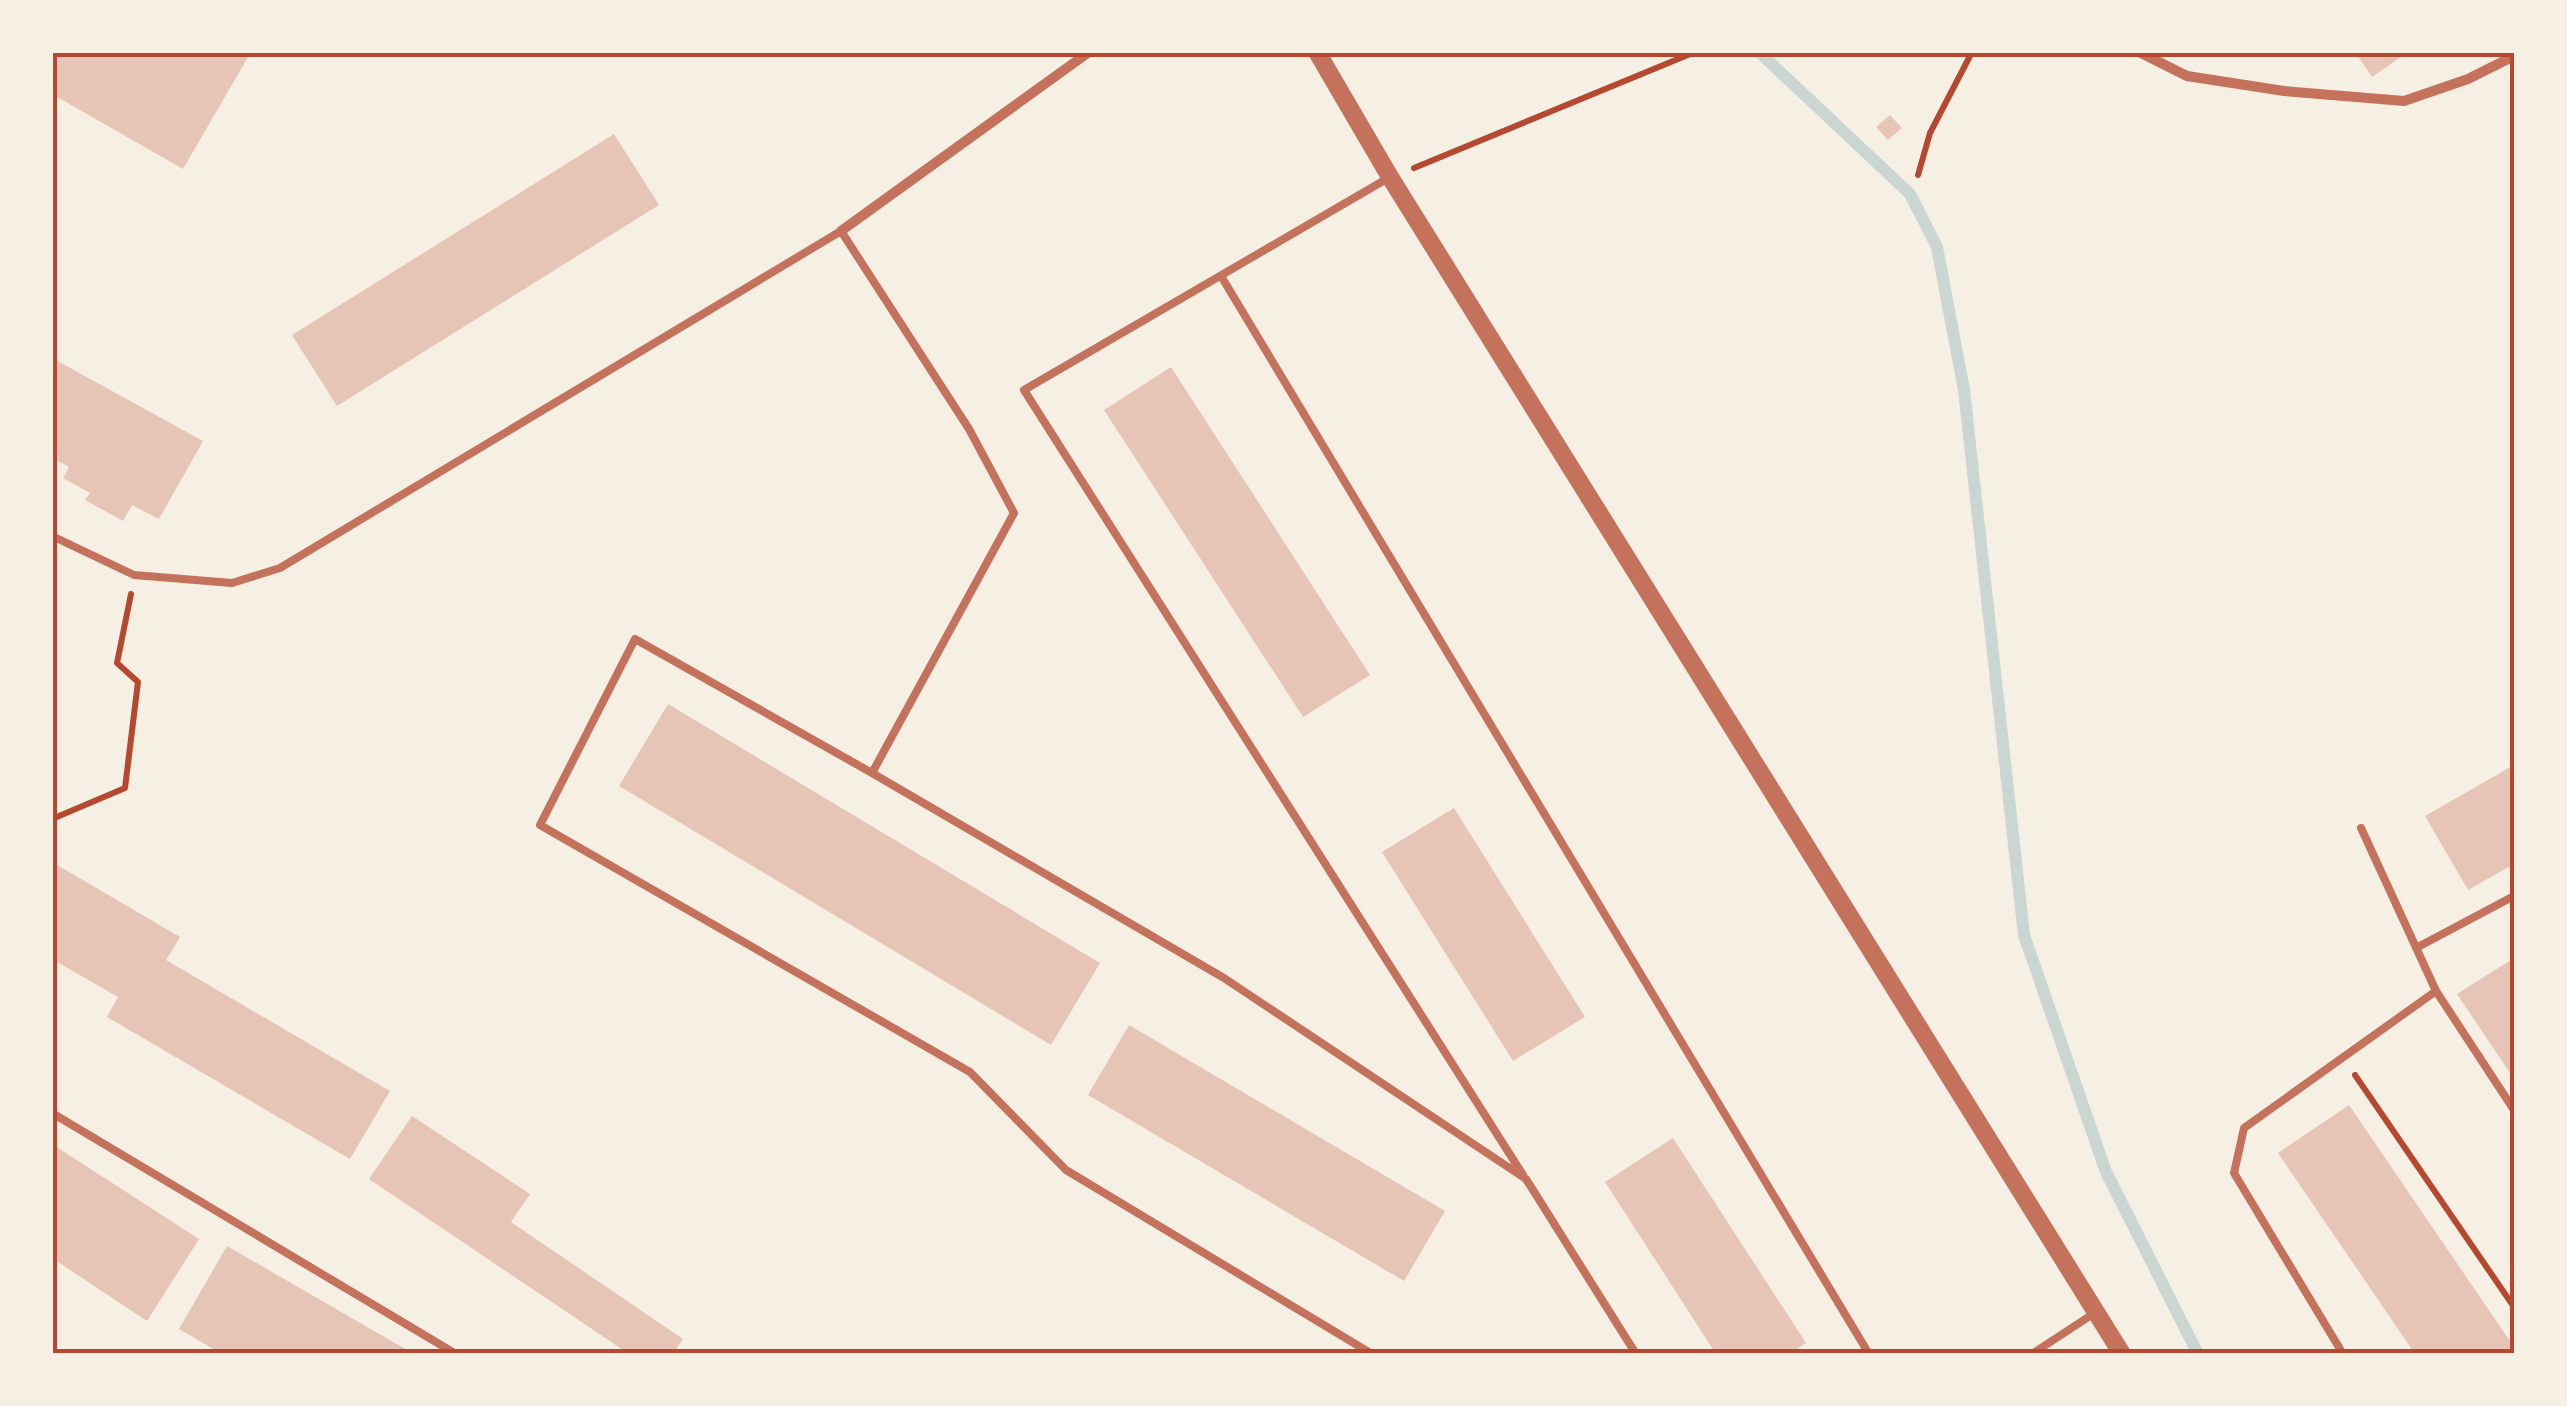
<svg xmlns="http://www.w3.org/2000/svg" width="2567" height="1406" font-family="Helvetica,sans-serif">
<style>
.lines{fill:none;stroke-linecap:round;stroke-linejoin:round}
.stream{stroke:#c9d6d2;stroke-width:12}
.building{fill:#e6c5b7}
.path{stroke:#b5482f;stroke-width:6}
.service{stroke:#c5725c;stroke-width:8}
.minor{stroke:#c5725c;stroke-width:10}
.tertiary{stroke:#c5725c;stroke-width:18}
.neatline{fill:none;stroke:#b5482f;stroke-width:4}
</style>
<rect width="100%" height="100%" fill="#f6efe4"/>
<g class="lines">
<path class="stream" d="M1759,52L1910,194L1937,247L1964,390L2024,935L2106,1172L2198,1354"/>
</g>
<path class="building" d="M52,52H240L248,57L183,169L52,94Z
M2355,52H2408L2372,77Z
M1890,115L1902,128L1888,140L1876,127Z
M614,134L659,205L337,406L292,335Z
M52,358L203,441L159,519L132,505L123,521L85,500L90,493L63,478L69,467L52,458Z
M1171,367L1370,675L1303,717L1104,410Z
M668,704L1100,963L1051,1045L619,786Z
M2514,765V864L2468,890L2425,816Z
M1454,808L1585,1017L1513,1061L1382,852Z
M52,862L180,937L166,960L390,1091L350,1159L107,1017L118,997L52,959Z
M2514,958V1079L2457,994Z
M1129,1025L1445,1211L1404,1281L1088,1095Z
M2349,1105L2514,1347V1354H2415L2278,1153Z
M412,1116L530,1194L511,1222L683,1339L673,1354H629L369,1179Z
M1673,1138L1806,1343L1789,1354H1716L1605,1182Z
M52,1144L199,1239L147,1321L52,1258Z
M227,1246L414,1354H222L179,1329Z"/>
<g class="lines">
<path class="path" d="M1414,168L1695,52
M1918,175L1930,133L1972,52
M52,819L125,788L138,682L117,663L131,594
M2355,1075L2514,1307"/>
<path class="service" d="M1390,177L1024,390L1523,1175
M1221,276L1869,1354
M52,536L134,575L232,583L280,568L841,231L969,429L1014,513L872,773L1224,978L1526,1179L1636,1354
M872,773L635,639L540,825L970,1072L1066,1170L1372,1354
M2361,828L2436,991L2514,1110
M2416,948L2514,896
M52,1113L456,1354
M2032,1354L2096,1312
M2343,1354L2234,1173L2244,1128L2436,991"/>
<path class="minor" d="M2139,52L2187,76L2284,91L2404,101L2468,79L2514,56
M841,231L1089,52"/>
<path class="tertiary" d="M1317,52L1390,177L2122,1354"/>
</g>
<rect width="2567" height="1406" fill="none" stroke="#f6efe4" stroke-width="110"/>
<rect x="55" y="55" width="2457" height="1296" class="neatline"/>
</svg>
